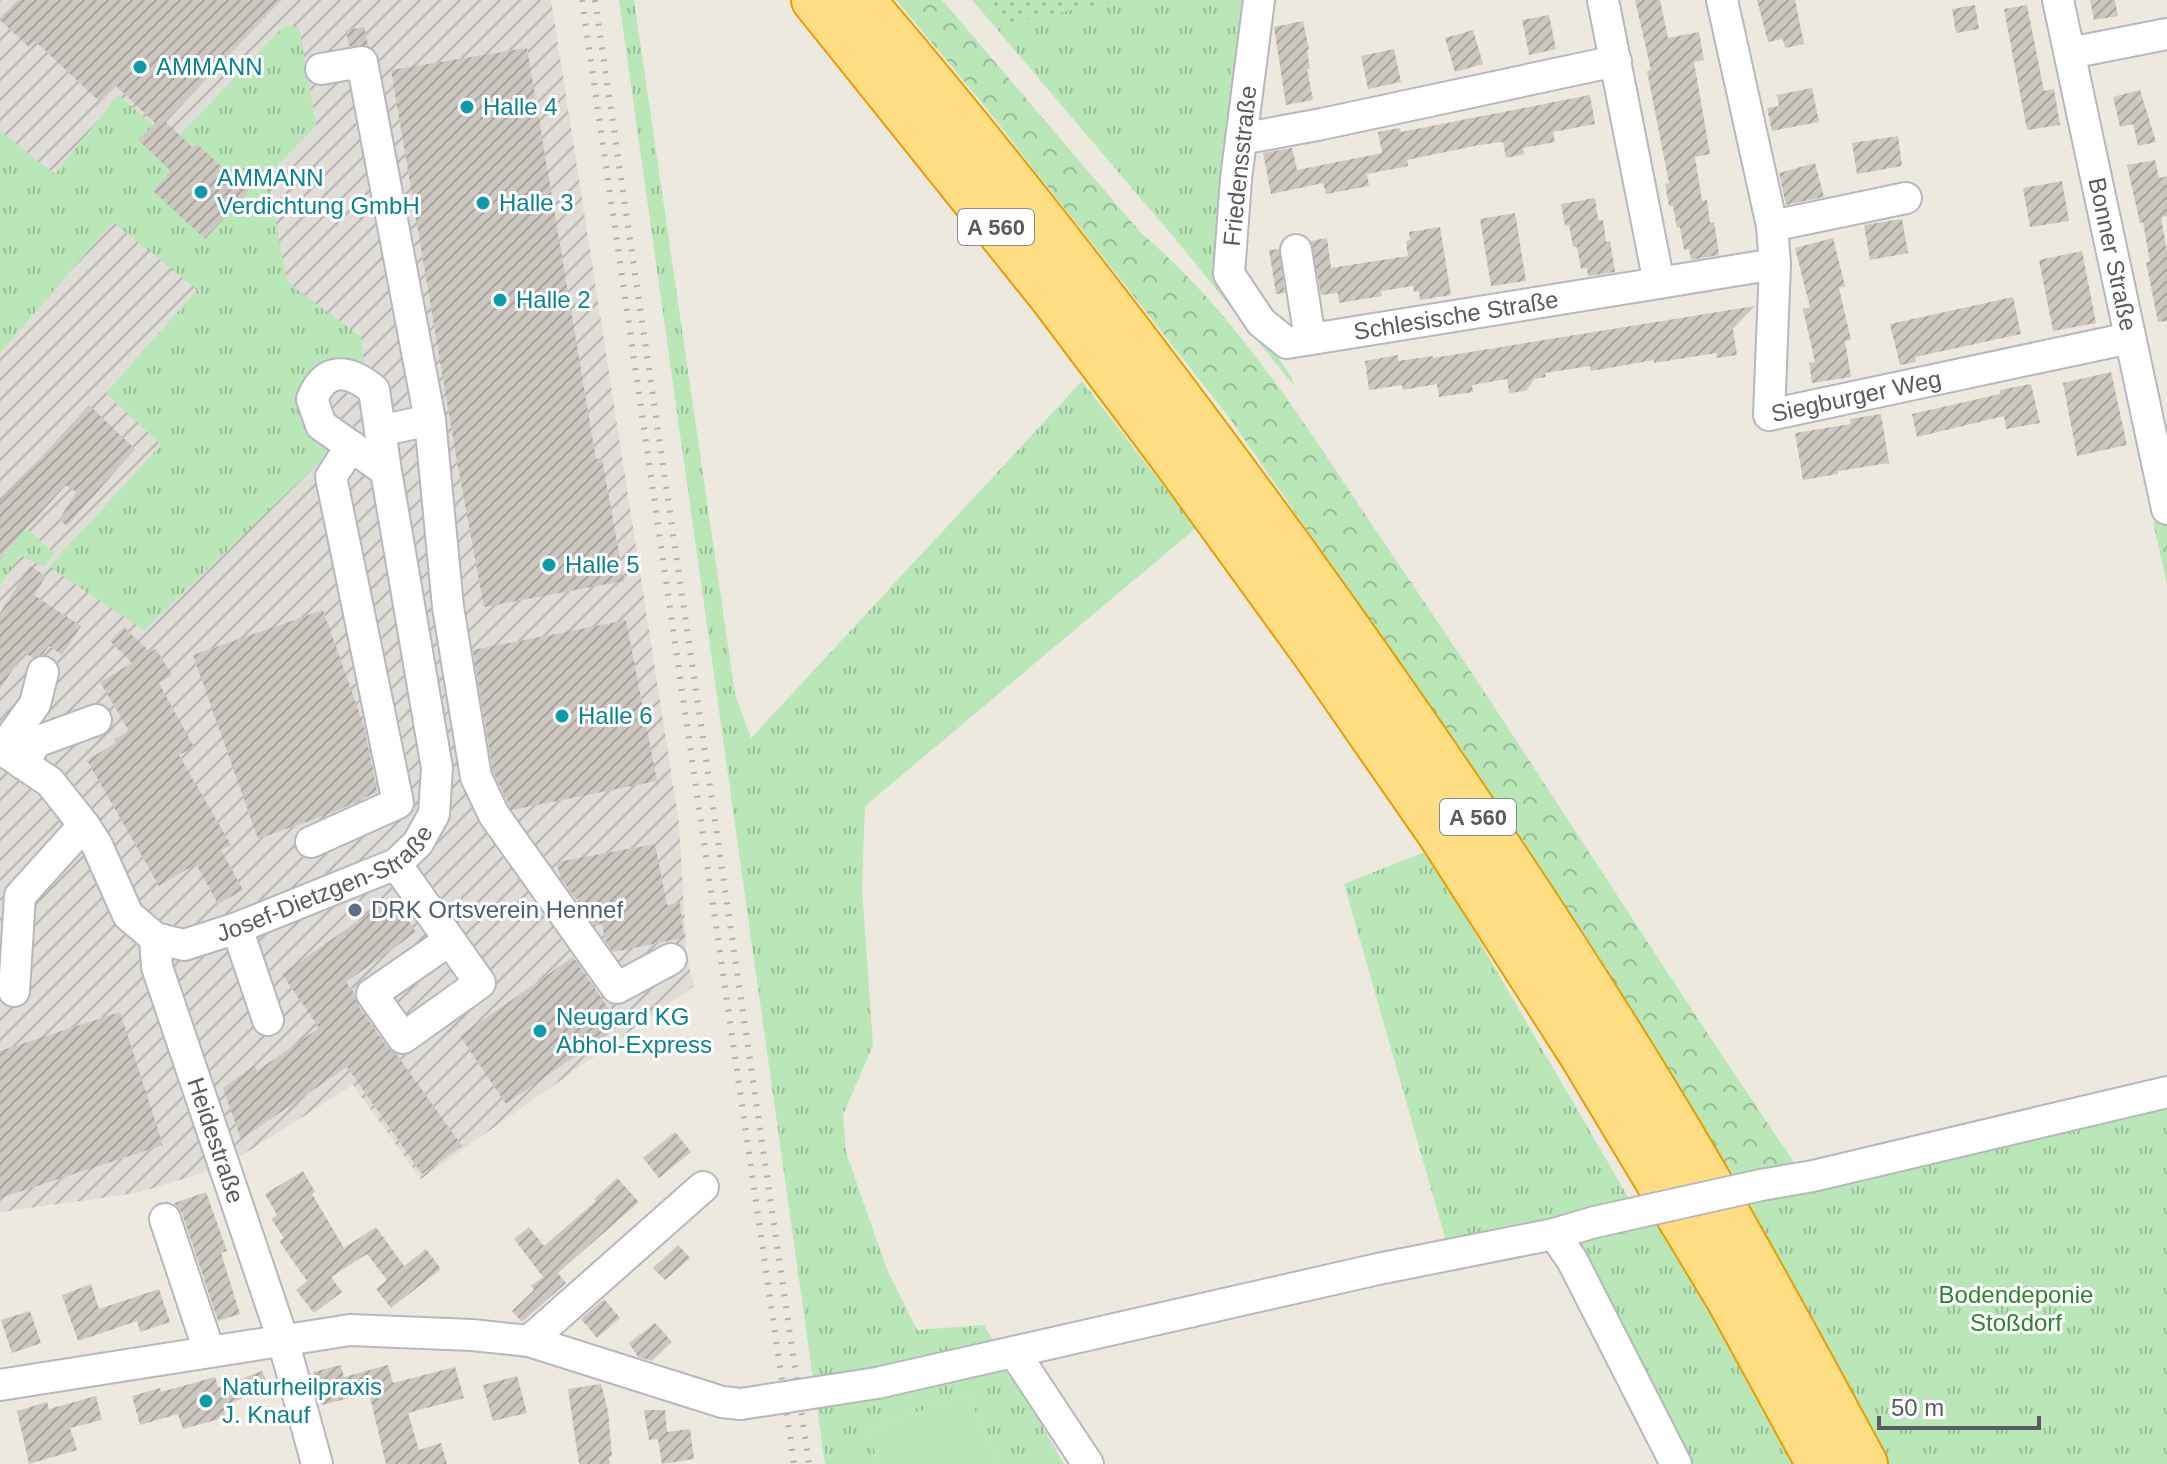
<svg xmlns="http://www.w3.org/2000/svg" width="2167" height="1464" font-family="Arial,sans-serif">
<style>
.industrial{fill:url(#industrial-furrows)}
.grass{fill:url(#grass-tufts)}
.forest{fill:url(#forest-crowns)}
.garden{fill:url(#garden-dots)}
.pitch{fill:#b9e7b8}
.building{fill:url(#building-hatch)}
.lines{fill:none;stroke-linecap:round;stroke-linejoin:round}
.minor-casing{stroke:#b5b8bd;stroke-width:34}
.highway-casing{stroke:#eb9d00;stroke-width:48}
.minor{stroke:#fff;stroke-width:30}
.highway{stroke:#ffdd83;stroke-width:44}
.rail{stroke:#b1b2b2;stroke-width:6;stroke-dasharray:2 10;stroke-linecap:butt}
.minor-bridge-casing{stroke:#b5b8bd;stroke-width:34;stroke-linecap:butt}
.minor-bridge{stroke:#fff;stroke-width:30}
.culture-dot{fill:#0f9aa8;stroke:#fff;stroke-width:3}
.service-dot{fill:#5c6f8a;stroke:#fff;stroke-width:3}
.labels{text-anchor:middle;stroke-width:6;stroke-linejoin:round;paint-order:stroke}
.shield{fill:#fff;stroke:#8a8d90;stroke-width:2}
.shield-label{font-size:22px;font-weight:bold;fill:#585c61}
.culture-label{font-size:24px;fill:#0d838f;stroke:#fff;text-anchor:start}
.street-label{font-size:24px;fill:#585c61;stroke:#fff}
.service-label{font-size:24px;fill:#4e5e75;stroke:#fff;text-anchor:start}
.park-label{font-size:24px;fill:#2e832f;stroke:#fff}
</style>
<defs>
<pattern id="industrial-furrows" width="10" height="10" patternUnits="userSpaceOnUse" patternTransform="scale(2)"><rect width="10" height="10" fill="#e0dcd7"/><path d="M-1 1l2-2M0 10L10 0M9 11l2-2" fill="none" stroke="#b8b6b2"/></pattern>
<pattern id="grass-tufts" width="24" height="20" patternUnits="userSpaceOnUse" patternTransform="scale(2)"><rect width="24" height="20" fill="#b9e7b8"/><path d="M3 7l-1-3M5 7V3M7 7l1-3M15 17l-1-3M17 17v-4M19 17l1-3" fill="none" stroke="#99be99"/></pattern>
<pattern id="forest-crowns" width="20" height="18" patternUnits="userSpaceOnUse" patternTransform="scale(2)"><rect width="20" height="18" fill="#b9e7b8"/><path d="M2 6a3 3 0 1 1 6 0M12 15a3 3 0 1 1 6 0" fill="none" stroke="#99be99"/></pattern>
<pattern id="garden-dots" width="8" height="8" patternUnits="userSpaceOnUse" patternTransform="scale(2)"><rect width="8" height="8" fill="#b9e7b8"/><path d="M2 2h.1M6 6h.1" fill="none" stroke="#99be99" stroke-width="1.8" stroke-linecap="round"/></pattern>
<pattern id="building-hatch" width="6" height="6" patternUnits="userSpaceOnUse" patternTransform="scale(2)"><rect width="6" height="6" fill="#ccc7c0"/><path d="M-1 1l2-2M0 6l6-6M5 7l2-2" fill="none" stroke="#a8a59f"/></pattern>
</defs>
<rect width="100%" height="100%" fill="#ede9df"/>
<path class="industrial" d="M0,0H551L679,823L687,959L694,986L421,1179L353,1085L225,1166L137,1193L0,1212Z"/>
<path class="grass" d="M619,0H634L735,694L751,738L1082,381L1196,528L865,806L862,888L873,1045L843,1115L846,1152L886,1267L917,1330L984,1325L1064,1464H998L967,1394L869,1430L878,1464H825Z
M972,0H991L1009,22L1117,0H1245L1219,271L1292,378L1295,387L1182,247Z
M284,26L299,27L316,125L267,176L287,282L361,337L364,363C328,352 313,363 299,396L335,447L144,630L49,567L161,445L106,393L197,290L113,222L0,353V131L55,174L118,95L173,142Z
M18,521L55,554L44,567L20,555L0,585V560L12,546L3,537Z
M1427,851L1631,1202L1446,1241L1344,884Z
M2167,1104V1464H1675L1578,1247L1592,1235Z"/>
<path class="forest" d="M896,0H942L1141,233C1242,318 1315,441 1389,550C1528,753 1657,962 1796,1165L1733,1176L1495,801L1231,420L979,99Z
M2167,520V584L2153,522Z"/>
<path class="garden" d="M991,0H1122L1009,23Z"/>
<path class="pitch" d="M967,1394L998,1464H878L869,1430Z"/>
<path class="building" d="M19,0H281L166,122L193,148L197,144L249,192L205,239L153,191L171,171L138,140L155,123L116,86L100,102L35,41L29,47L0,20Z
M1635,0H1660L1668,38L1699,32L1704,60L1694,62L1710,154L1695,157L1702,201L1707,200L1710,223L1714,222L1719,255L1691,260L1689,249L1684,250L1680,227L1677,228L1673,206H1669L1665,184L1669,183L1647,71L1651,70Z
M1757,0H1795L1804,44L1785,48L1783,39L1768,42Z
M2090,0H2115L2118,16L2094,20Z
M1975,5L1979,29L1956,33L1952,9Z
M2027,5L2044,91L2054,89L2060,125L2027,130L2004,9Z
M1549,15L1556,49L1529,55L1522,20Z
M1303,21L1309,49L1307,50L1310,69H1307L1313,100L1286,105L1274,27Z
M364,27L368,45L349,46L346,30Z
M1473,30L1483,64L1455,72L1445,38Z
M527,48L596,459L602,458L624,581L484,607L456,456L391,70Z
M1394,49L1401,82L1368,89L1361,56Z
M1812,88L1819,122L1772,131L1767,108L1779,106L1777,95Z
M2140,90L2156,142L2138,146L2133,124L2120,127L2113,97Z
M1590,95L1595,124L1553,132L1555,142L1523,148L1524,154L1506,158L1503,142L1479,145L1407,160L1408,166L1367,174L1369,186L1326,194L1323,183L1271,194L1263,153L1292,148L1297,170L1382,153L1378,132L1400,128L1401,132Z
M1898,136L1902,166L1857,174L1852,143Z
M2155,160L2159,178L2167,176V216L2162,217V223L2167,252V321L2158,322L2146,262H2150L2143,222L2140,223L2127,165Z
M1815,163L1824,197L1786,205L1779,173Z
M2062,181L2069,221L2030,227L2023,188Z
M1595,198L1598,220H1603L1606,242L1610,241L1615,272L1588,276L1587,268L1581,269L1577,247H1573L1569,225L1565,226L1561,204Z
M1515,213L1526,281L1491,286L1480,219Z
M1902,219L1908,253L1870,260L1864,225Z
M1440,227L1451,295L1420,300L1419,291L1414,292L1413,286L1381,291L1382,296L1339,303L1338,293L1321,295L1311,241L1327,238L1331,268L1408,256L1406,241L1410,240L1409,232Z
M1833,238L1845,286L1839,288L1851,340L1845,341L1851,377L1812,383L1809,363L1815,362L1803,309L1810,307L1795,248Z
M1279,249L1285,293L1276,294L1269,250Z
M2082,251L2096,323L2053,331L2039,260Z
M2013,297L2021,334L1915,357L1916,362L1900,365L1890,324Z
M1755,306L1733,329L1737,355L1717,358L1716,353L1654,363V360L1591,371L1590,366L1545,373L1546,377L1534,379L1526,391L1509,393L1507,379L1472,385L1473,392L1439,397L1437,384L1403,390L1402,385L1369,390L1365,361L1398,355V361L1433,356V358Z
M2111,372L2127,445L2077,456L2063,383Z
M2031,384L2040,423L2006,429L2004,416L1917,437L1912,414L2000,394V390Z
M89,405L135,449L67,526L59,520L76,492L66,485L0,557V502Z
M1881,414L1889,463L1838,471V474L1803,480L1795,433L1851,424L1850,419Z
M30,566L46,576L34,595L81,626L62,655L49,646L43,654L33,658L24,652L0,689V613Z
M323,610L364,726L377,792L334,812L258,839L193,655Z
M626,620L657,781L512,810L493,772L473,650Z
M124,627L150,652L156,649L172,675L159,683L194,747L179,755L231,845L221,850L243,890L218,904L196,864L159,886L87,760L116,743L114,739L129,731L100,682L132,663L110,641Z
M655,844L667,905L680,903L684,938L613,952L605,940L602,924L594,925L580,904L579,898L576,899L560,877L557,862Z
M392,897L416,932L346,982L354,993L357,1004L388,1048L397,1055L462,1146L422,1174L347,1067L241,1139L223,1088L254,1066L257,1071L319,1028L282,974Z
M573,957L620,1025L506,1104L460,1036Z
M120,1012L163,1145L0,1198V1051Z
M675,1132L691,1152L659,1178L643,1158Z
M303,1171L315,1192L312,1194L344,1248L376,1227L404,1266L426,1249L441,1269L391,1308L376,1289L387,1280L367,1254L331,1277L342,1292L314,1313L296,1290L307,1281L279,1241L284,1238L271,1219L277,1215L265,1194Z
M617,1178L639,1202L558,1273L566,1283L522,1322L512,1311L534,1290L531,1286L543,1277L514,1239L529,1227L544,1246L596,1201L594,1199Z
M206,1192L227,1251L221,1253L240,1314L218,1321L182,1213L174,1203Z
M678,1245L690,1258L665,1280L653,1268Z
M91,1284L99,1309L159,1289L170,1322L140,1332L137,1321L78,1341L62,1295Z
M604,1299L620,1318L597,1338L581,1319Z
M30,1311L41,1343L12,1353L1,1320Z
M655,1323L672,1342L652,1361L638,1357L629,1343Z
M341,1365L344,1377L388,1365L393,1383L455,1367L464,1398L408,1413L419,1450L441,1443L447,1464H386L369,1393L322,1405L313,1372Z
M262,1371L269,1388L223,1406L226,1417L183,1429L178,1414L140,1425L132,1396L160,1388L161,1392L215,1377L218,1388Z
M517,1376L527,1413L493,1421L483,1385Z
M601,1384L608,1411L612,1456L609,1457L610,1464H579L568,1389Z
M96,1396L102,1420L70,1428L77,1450L29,1464L17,1411L47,1402L49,1409Z
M644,1410H665L667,1432L690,1429L694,1459L662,1464L658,1439L649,1440Z"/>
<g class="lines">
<g class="minor-casing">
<g id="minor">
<path id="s1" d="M1259,0L1236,179L1229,274L1261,322L1287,343L1659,283L1603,0"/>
<path id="s2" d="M1722,0L1772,226L1775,264L1769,415L2130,338"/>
<path id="s3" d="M2058,0L2167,509"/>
<path d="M2070,53L2167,34"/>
<path d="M321,69L362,62L430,420L380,431"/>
<path d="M1241,139L1322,124L1616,61"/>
<path d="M1772,226L1906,198"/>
<path d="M1296,250L1310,339"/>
<path d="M1659,283L1775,264"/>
<path d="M430,420L448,607L476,777L494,815L617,988L671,959"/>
<path id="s4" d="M0,748L50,782L84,825L97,845L128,915L155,938L184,945L237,928L396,864L418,843L434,814L437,768L386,471L374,390C350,370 326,365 312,399L321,425L386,471"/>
<path d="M2,750L35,704L43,672"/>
<path d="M23,764L36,742L96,720"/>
<path d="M311,842L398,803L331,477L351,446"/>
<path d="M396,864L480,983L403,1038L372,994L450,940"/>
<path d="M237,928L268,1020"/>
<path id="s5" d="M155,938L157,967L283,1340L317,1464"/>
<path d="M14,991L20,896L84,825"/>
<path d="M1761,1185L1813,1176L2167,1092"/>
<path d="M165,1219L209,1351"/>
<path d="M1554,1234L1572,1260L1676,1464"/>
<path d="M529,1341L703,1187"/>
<path d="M1014,1352L1088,1464"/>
<path d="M0,1385L350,1330L472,1335L529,1341L722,1402L741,1404"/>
<path d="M838,1389L877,1383L1378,1269L1554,1234L1595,1222"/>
</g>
</g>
<g class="highway-casing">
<path id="highway" d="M814,0L1053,298L1174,459L1316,655L1441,835L1582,1055L1730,1301L1819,1464
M862,0C1013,176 1154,361 1291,549C1425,735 1555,925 1673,1121C1740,1233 1803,1349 1865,1464"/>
</g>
<use href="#minor" class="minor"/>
<use href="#highway" class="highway"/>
<path class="rail" d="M582,0L794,1464
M595,0L809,1464"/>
<g class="minor-bridge-casing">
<path id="minor-bridge" d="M1595,1222L1761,1185
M741,1404L838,1389"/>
</g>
<use href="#minor-bridge" class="minor-bridge"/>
</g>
<g class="culture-dot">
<circle cx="140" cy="67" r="8"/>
<circle cx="467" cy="107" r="8"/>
<circle cx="201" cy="192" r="8"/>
<circle cx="483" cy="203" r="8"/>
<circle cx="500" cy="300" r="8"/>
<circle cx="549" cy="565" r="8"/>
<circle cx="562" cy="716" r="8"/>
<circle cx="540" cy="1031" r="8"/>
<circle cx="206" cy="1401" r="8"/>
</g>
<circle class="service-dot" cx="355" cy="910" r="8"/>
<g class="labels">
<g class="shield">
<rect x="958" y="209" width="76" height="36" rx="6"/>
<rect x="1440" y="799" width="76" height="36" rx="6"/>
</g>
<g class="shield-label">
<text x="996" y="235">A 560</text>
<text x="1478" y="825">A 560</text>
</g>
<g class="culture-label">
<text x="156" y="75">AMMANN</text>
<text x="483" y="115">Halle 4</text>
<text x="217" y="186">AMMANN<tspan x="217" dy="28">Verdichtung GmbH</tspan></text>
<text x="499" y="211">Halle 3</text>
<text x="516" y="308">Halle 2</text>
<text x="565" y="573">Halle 5</text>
<text x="578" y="724">Halle 6</text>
<text x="556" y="1025">Neugard KG<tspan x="556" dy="28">Abhol-Express</tspan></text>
<text x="222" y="1395">Naturheilpraxis<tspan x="222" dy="28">J. Knauf</tspan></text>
</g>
<g class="street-label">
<text transform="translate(1240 166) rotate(-84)" y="8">Friedensstraße</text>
<text dy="8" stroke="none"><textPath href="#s3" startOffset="260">Bonner Straße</textPath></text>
<text dy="8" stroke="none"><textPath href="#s1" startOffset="538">Schlesische Straße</textPath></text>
<text dy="8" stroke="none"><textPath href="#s2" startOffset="510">Siegburger Weg</textPath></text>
<text dy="8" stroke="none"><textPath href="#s4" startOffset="436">Josef-Dietzgen-Straße</textPath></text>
<text dy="8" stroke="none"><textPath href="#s5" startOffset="212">Heidestraße</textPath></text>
</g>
<g class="service-label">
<text x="371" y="918">DRK Ortsverein Hennef</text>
</g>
<g class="park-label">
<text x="2016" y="1303">Bodendeponie<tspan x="2016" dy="28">Stoßdorf</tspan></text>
</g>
</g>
<path d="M1879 1416v12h160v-12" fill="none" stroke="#585c61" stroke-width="4"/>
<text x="1891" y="1416" font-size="24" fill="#585c61" stroke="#ffffff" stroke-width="6" paint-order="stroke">50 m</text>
</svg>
